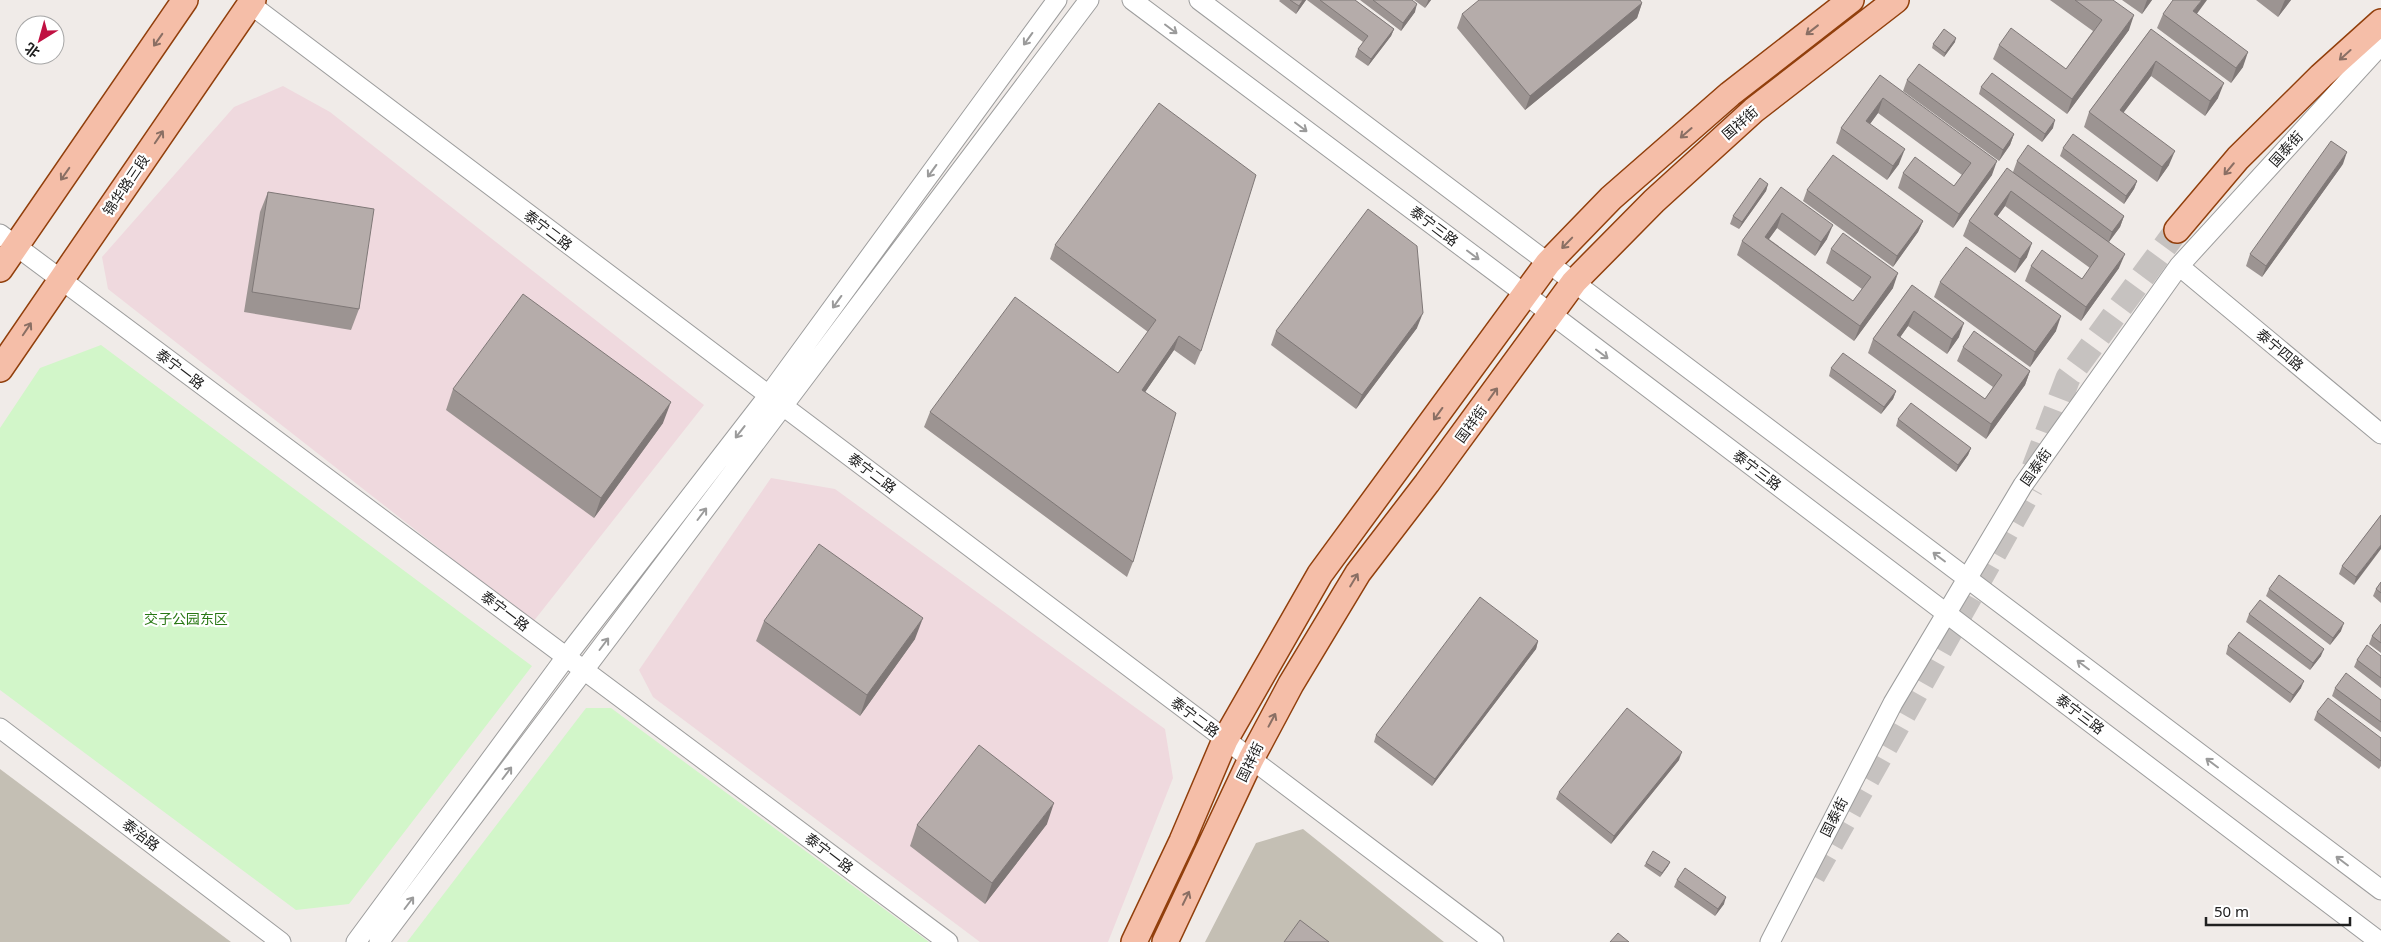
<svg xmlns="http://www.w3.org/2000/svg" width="2381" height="942" font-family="'Noto Sans','Noto Sans SC',sans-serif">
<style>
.commercial{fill:#efd9de}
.construction{fill:#c4bfb4}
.park{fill:#d2f6c9}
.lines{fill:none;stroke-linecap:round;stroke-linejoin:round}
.major-tunnel{stroke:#c6c2c0;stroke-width:25;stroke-dasharray:25 12;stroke-linecap:butt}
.minor-casing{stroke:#9d9d9d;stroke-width:21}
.major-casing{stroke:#913f0c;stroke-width:28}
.minor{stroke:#fff;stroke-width:19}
.major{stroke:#f5bea8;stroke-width:25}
.wall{fill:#9c9492}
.shaded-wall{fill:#7f7877}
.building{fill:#b5acaa;stroke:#7f7877}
.oneway{stroke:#9b9b9b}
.oneway2{stroke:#8a6f64}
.labels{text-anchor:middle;stroke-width:4.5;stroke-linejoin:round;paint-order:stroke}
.street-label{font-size:14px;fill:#202020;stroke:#fff}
.park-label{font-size:14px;fill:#297815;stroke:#fff}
</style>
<rect width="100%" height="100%" fill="#f0ebe8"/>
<path class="commercial" d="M283,86L330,112L704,405L533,622L108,289L102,257L234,107Z
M771,478L835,489L1165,729L1173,778L1108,942H980L653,697L639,670Z"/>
<path class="construction" d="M0,769L231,942H0Z
M1303,829L1444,942H1205L1256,843Z"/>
<path class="park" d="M101,345L532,666L349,904L296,910L0,690V428L40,368Z
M611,708L929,942H407L586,708Z"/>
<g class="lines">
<path class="major-tunnel" d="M2034,468L2068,378L2177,230
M1813,876L2031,488"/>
<g class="minor-casing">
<path id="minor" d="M1132,0L1525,294L2380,942
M1199,0L2381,890
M250,4L1494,942
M0,234L948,942
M2179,266L2381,434
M0,728L281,942
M356,942L566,657L768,396L1057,0
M379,942L1089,0
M1770,942L1893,703L2023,485L2179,266L2381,45"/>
</g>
<g class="major-casing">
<path id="major" d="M2177,230L2238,158L2321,76L2381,22
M0,269L185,0
M0,369L253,0
M1134,942L1182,841L1225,740L1320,574L1548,263L1611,198L1730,94L1851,0
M1165,942L1251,759L1291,684L1358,573L1427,483L1574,282L1654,201L1754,110L1896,0"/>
</g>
<use href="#minor" class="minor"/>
<use href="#major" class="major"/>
</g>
<path class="wall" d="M1280,0H1306L1296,14L1279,1Z
M1307,0H1355L1394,29L1391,36L1368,66L1355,57L1358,49L1363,42Z
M1360,0H1412L1415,12L1401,31Z
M1414,0H1431L1425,8Z
M2050,0H2113L2129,30L2067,114L1993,59L1999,45L2066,69L2093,31Z
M2122,0H2152L2142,14Z
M2256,0H2291L2278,17Z
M1642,3L1637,18L1525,110L1457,28L1462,14Z
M2163,14H2197L2243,67L2231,83L2157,28Z
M2151,29L2218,98L2205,116L2151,76L2123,113L2169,165L2157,182L2084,127L2089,112Z
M1955,42L1944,57L1932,48L1933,44Z
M1880,75L1992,175L1953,228L1898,188L1903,173L1954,186L1962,175L1878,113L1870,124L1899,164L1887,180L1836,143L1841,128Z
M1907,80L2014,134L2010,145L1999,161L1903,91Z
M1981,87L2053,128L2042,142L1979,94Z
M2063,148L2137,181L2134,189L2124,204L2060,156Z
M2017,161L2124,216L2120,227L2109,242L2119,268L2081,321L2025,281L2031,266L2082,279L2090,268L2005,206L1997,217L2027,257L2015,273L1963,236L1969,221L2013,172Z
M2343,164L2262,277L2246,266L2250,254Z
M1768,184L1766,191L1739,229L1730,224L1733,216Z
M1781,187L1827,239L1815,256L1777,228L1769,239L1853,301L1862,289L1826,263L1831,249L1893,288L1854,341L1737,255L1742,241Z
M1807,190L1923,221L1918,232L1893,267L1803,201Z
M268,192L359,309L351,330L244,312L260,212Z
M1055,245L1201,351L1195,365L1174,350L1145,392L1133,562L1127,577L924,427L930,412L1118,373L1148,332L1050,259Z
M1940,282L2056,331L2030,367L1934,297Z
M1912,285L1959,337L1947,354L1908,326L1900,337L1985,399L1993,387L1957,361L1963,347L2030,371L2025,385L1986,439L1868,353L1873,339Z
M1417,328L1356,409L1271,345L1276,331Z
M1831,368L1896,391L1893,399L1881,414L1829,376Z
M453,389L663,423L594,518L446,410Z
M1898,419L1971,448L1968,455L1956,472L1896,426Z
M2381,515L2354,585L2339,574L2342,566Z
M2381,582V603L2373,596L2376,589Z
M2269,589L2341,631L2330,645L2266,596Z
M2249,614L2321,656L2310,670L2246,622Z
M764,621L915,639L860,716L756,641Z
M2381,624V653L2369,644L2372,636Z
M1538,641L1536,649L1432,786L1374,742L1376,735Z
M2228,646L2301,688L2290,703L2226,654Z
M2381,656V688L2354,667L2357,660Z
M2335,688L2381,700V732L2332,696Z
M2317,712L2381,738V766L2379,769L2314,720Z
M1679,760L1611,844L1556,799L1559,792Z
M1047,824L985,904L910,846L917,825Z
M1670,862L1668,866L1660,877L1644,866L1646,863Z
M1677,880L1724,904L1715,916L1674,887Z"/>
<path class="shaded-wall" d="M1303,0H1306L1296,14L1299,6Z
M1428,0H1431L1425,8L1428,1Z
M2147,0H2152L2142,14Z
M2202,0H2207L2188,26L2193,11Z
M2285,0H2291L2278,17L2284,2Z
M1642,3L1637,18L1525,110L1530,96Z
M1417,4L1415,12L1401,31L1403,23Z
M2134,15L2129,30L2067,114L2072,99Z
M1394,29L1391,36L1368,66L1371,59Z
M1956,38L1955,42L1944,57L1945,53Z
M2248,52L2243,67L2231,83L2236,68Z
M2156,61L2151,76L2115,124L2120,110Z
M2224,83L2218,98L2205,116L2210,101Z
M1883,98L1878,113L1861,136L1866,121Z
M2055,120L2053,128L2042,142L2045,134Z
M2014,134L2010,145L1999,161L2003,150Z
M1905,149L1899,164L1887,180L1893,166Z
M2175,151L2169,165L2157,182L2162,167Z
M2347,152L2343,164L2262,277L2266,266Z
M1997,161L1992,175L1953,228L1959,214Z
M2137,181L2134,189L2124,204L2126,196Z
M1768,184L1766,191L1739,229L1742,222Z
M2011,191L2005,206L1988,229L1994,214Z
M1782,213L1777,228L1760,251L1765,237Z
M2124,216L2120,227L2108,243L2112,232Z
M1923,221L1918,232L1893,267L1897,256Z
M1833,225L1827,239L1815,256L1821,242Z
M2032,243L2027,257L2015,273L2020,259Z
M2125,254L2119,268L2081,321L2086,307Z
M1898,273L1893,288L1854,341L1860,326Z
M1914,311L1908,326L1892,349L1897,335Z
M1423,313L1417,328L1356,409L1362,395Z
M2061,316L2056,331L2030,367L2035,352Z
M1964,323L1959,337L1947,354L1952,339Z
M1179,336L1174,350L1137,404L1142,390Z
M2030,371L2025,385L1986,439L1991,424Z
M1896,391L1893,399L1881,414L1884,407Z
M671,402L663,423L594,518L601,498Z
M1971,448L1968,455L1956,472L1958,465Z
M2381,545V549L2354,585L2356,577Z
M923,618L915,639L860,716L867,695Z
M2344,623L2341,631L2330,645L2333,638Z
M1538,641L1536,649L1432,786L1435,779Z
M2324,649L2321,656L2310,670L2313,663Z
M2304,681L2301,688L2290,703L2293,695Z
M1682,752L1679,760L1611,844L1614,836Z
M1054,803L1047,824L985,904L992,883Z
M1670,862L1668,866L1660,877L1662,873Z
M1726,897L1724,904L1715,916L1718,909Z"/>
<path class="building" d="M1290,0H1303L1299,6Z
M1320,0H1355L1394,29L1371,59L1358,49L1368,36Z
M1373,0H1412L1417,4L1403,23Z
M1479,0H1640L1642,3L1530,96L1462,14Z
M2075,0H2113L2134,15L2072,99L1999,45L2011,28L2066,69L2102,20Z
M2173,0H2202L2193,11L2248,52L2236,68L2163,14Z
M1944,29L1956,38L1945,53L1933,44Z
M2151,29L2224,83L2210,101L2156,61L2120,110L2175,151L2162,167L2089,112Z
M1919,64L2014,134L2003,150L1907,80Z
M1992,73L2055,120L2045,134L1981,87Z
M1880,75L1997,161L1959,214L1903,173L1915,157L1954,186L1971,163L1883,98L1866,121L1905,149L1893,166L1841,128Z
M1159,103L1256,175L1201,351L1179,336L1142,390L1176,413L1133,562L930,412L1015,297L1118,373L1156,320L1055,245Z
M2073,134L2137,181L2126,196L2063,148Z
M2331,141L2347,152L2266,266L2250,254Z
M2028,145L2124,216L2112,232L2017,161Z
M1833,155L1923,221L1897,256L1807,190Z
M2007,168L2125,254L2086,307L2031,266L2042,250L2082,279L2098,256L2011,191L1994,214L2032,243L2020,259L1969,221Z
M1760,178L1768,184L1742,222L1733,216Z
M1781,187L1833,225L1821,242L1782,213L1765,237L1853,301L1871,277L1831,249L1843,233L1898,273L1860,326L1742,241Z
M268,192L374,209L359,309L252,292Z
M1368,209L1417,246L1423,313L1362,395L1276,331Z
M1966,247L2061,316L2035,352L1940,282Z
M1912,285L1964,323L1952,339L1914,311L1897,335L1985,399L2002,375L1963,347L1974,331L2030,371L1991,424L1873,339Z
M523,294L671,402L601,498L453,389Z
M1843,353L1896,391L1884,407L1831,368Z
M1911,403L1971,448L1958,465L1898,419Z
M2381,515V545L2356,577L2342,566Z
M819,544L923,618L867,695L764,621Z
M2279,575L2344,623L2333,638L2269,589Z
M2381,582V593L2376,589Z
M1480,597L1538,641L1435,779L1376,735Z
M2260,600L2324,649L2313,663L2249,614Z
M2381,624V643L2372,636Z
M2239,632L2304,681L2293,695L2228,646Z
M2367,645L2381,656V678L2357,660Z
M2346,673L2381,700V722L2335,688Z
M2328,698L2381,738V761L2317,712Z
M1627,708L1682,752L1614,836L1559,792Z
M979,745L1054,803L992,883L917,825Z
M1653,851L1670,862L1662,873L1646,863Z
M1685,868L1726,897L1718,909L1677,880Z
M1300,920L1329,942H1284Z
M1618,933L1629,942H1610Z"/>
<defs><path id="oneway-shaft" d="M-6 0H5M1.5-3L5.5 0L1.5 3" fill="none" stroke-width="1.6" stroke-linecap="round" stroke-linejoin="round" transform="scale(1.25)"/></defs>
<g class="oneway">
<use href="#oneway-shaft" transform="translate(1171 29) rotate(37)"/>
<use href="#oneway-shaft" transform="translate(1028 39) rotate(126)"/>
<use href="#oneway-shaft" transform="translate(1301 127) rotate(37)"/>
<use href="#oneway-shaft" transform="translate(932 171) rotate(126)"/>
<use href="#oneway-shaft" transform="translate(1473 255) rotate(37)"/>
<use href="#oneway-shaft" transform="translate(837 302) rotate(126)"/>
<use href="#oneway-shaft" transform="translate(1602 354) rotate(37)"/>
<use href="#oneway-shaft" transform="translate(740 432) rotate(128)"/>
<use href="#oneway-shaft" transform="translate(702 514) rotate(-53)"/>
<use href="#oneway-shaft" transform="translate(1939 557) rotate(-143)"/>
<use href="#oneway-shaft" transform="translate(604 644) rotate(-53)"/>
<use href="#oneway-shaft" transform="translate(2083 665) rotate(-143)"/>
<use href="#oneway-shaft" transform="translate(2212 763) rotate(-143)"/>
<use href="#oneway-shaft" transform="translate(507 773) rotate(-53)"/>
<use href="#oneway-shaft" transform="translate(2342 861) rotate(-143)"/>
<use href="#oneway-shaft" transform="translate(409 903) rotate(-53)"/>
</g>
<g class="oneway2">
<use href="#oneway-shaft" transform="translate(1812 30) rotate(142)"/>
<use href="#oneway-shaft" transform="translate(158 40) rotate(125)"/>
<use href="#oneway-shaft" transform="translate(2345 55) rotate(138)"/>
<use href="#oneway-shaft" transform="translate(1686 133) rotate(139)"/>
<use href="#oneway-shaft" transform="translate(159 137) rotate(-56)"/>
<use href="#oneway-shaft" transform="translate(2229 169) rotate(130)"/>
<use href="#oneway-shaft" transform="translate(65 174) rotate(125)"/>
<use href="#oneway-shaft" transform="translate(1567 243) rotate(134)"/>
<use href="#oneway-shaft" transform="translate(27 329) rotate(-56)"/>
<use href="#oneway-shaft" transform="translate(1493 394) rotate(-54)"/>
<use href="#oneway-shaft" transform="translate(1438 414) rotate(126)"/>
<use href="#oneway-shaft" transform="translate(1354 580) rotate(-59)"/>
<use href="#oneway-shaft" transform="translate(1272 720) rotate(-62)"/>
<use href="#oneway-shaft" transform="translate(1186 898) rotate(-64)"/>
</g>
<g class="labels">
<g class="street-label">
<text transform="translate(1740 123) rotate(-41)" y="5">国祥街</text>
<text transform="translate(2286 149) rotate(-48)" y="5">国泰街</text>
<text transform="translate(126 185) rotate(-56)" y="5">锦华路三段</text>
<text transform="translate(1434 226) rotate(37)" y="5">泰宁三路</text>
<text transform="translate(548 230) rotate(37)" y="5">泰宁二路</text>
<text transform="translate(2280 350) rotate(40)" y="5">泰宁四路</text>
<text transform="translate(180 369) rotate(37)" y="5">泰宁一路</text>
<text transform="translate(1471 424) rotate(-54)" y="5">国祥街</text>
<text transform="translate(2036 467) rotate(-55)" y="5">国泰街</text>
<text transform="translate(1757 470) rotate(37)" y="5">泰宁三路</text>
<text transform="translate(872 473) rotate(37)" y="5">泰宁二路</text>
<text transform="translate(505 611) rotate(37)" y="5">泰宁一路</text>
<text transform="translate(2080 714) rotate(37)" y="5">泰宁三路</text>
<text transform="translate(1195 717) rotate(37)" y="5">泰宁二路</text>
<text transform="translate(1250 762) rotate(-64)" y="5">国祥街</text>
<text transform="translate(1834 817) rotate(-63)" y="5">国泰街</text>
<text transform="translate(141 835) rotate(37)" y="5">泰治路</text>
<text transform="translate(829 853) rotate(37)" y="5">泰宁一路</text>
</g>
<g class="park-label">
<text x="186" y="624">交子公园东区</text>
</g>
</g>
<g transform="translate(40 40) rotate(217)"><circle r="24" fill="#ffffff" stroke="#a6a6a6"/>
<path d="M0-4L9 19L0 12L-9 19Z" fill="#c01042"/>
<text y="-8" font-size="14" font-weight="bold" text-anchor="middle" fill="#202020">北</text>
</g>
<path d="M2206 917v8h144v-8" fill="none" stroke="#202020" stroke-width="2.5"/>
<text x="2214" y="917" font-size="15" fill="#202020" stroke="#ffffff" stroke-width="4" paint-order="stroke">50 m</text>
</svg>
